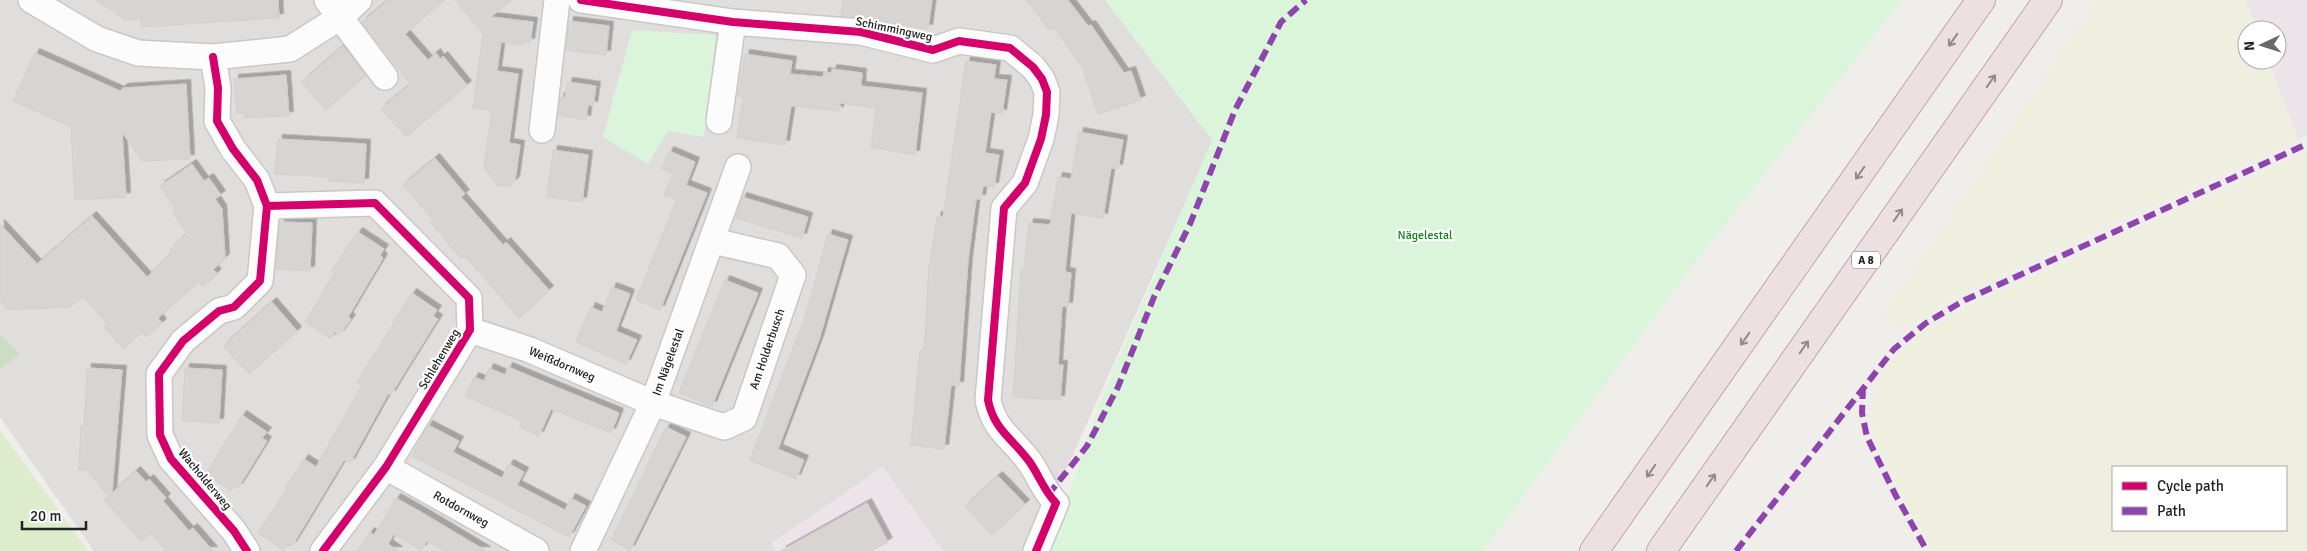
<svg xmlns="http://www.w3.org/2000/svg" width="2307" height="551" font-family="Signika,sans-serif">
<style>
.residential{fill:#dfdedc}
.industrial{fill:#ede4e9}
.farmland{fill:#efefdf;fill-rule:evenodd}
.grass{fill:#ddeccb}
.forest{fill:#cbdec1}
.park{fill:#daf5da}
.building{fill:#d7d4d2;stroke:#d3d0cc;filter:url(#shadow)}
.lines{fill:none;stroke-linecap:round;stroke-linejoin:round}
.minor-casing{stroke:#c9c8c7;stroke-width:28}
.motorway-casing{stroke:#c5a2ac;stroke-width:30}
.minor{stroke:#fdfcfc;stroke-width:25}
.motorway{stroke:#ece0e2;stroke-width:28}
.quiet{stroke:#8e44ad;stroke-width:6;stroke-dasharray:12 6;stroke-linecap:butt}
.cycleway-casing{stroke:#fff;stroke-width:11}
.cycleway{stroke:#d6006c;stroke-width:8}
.oneway{stroke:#918a8c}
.labels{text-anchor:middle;stroke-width:4.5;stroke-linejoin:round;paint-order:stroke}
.shield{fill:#fff;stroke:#646464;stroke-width:1}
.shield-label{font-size:11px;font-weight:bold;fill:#222}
.street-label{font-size:12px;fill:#222;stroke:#fff}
.park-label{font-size:12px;fill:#0c8416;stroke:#fff}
</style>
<defs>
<filter id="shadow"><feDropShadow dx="4.5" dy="-4.5" stdDeviation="0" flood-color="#0004"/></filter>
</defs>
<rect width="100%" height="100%" fill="#f0eeeb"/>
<path class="residential" d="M0,0H1105L1217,131L1068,466L1026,551H943L883,467L772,543L775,551H94L0,417Z"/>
<path class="industrial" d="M2245,0H2307V135L2298,139L2268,60H2277V30H2257Z
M883,467L943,551H775L772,543Z"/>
<path class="farmland" d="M2098,0H2245L2257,30H2247V60H2268L2298,139L1952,297L1903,328L1883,314Z
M2307,152V551H1933L1898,487L1874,436L1872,399L1885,368L1923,331L1974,303ZM2113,467H2286V530H2113Z"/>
<path class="grass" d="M0,430L88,551H0Z"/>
<path class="forest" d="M0,334L20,354L0,369Z"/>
<path class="park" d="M1105,0H1902L1689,270L1483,551H1050L1100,403L1212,140Z
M632,30L716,35L704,137L668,131L648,164L603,137Z"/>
<path class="building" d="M96,0H278L279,18L141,27V19L126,20Z
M388,0H444L405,34L428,60L436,53L440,59L443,56L467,85L406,137L381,109L410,84L362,22Z
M455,0H511L491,17L533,22L530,43L523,42V45L501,42L497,71L518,74L509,143L520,145L515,181L508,187L497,185L484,167L492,110L473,108L483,34Z
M843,0H932L928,29L841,16Z
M1027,0H1068L1088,26L1091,25L1124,73L1131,71L1141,100L1098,114L1083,69L1054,27L1049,30Z
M569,21L609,26L606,55L566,50Z
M343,46L366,75L326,110L302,82Z
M35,53L120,91L123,88L186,84L190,159L142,161L122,132L126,197L75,200L71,127L13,101Z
M745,54L792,61L790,74L823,77L824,72L832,73V69L862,73L861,86L922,93L915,155L871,147L876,108L840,103L839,111L791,106L785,145L737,138L743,97L738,96Z
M966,61L996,65L994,79L1007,80L1002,114L991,112L985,153L999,155L994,187L983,186L981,199H976L968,260L959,386L951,385L944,449L911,445L920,350L924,351L929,264H930L937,216L943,217Z
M286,75L289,116L245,118L244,113H237L234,79Z
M568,82L596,86L593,106L588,105L586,120L558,115L560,97L565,98Z
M1079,132L1123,140L1118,169L1111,168L1103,218L1071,213L1065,272L1071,273L1068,307L1062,306L1058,365H1063L1060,400L1013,397L1021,269H1024L1029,223L1050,225L1058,177L1071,179Z
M278,139L366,144L364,183L328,181L329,177L275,174Z
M553,150L588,155L582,202L547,197Z
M669,151L695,162L686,185L707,193L660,310L636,300L677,199L664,195L673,174L662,169Z
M435,158L465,194L461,197L503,245L506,242L549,290L519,318L465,256L461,259L431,223L434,221L403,185Z
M192,164L204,181L209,178L221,195L215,199L222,209L225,258L213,270L217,273L203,287L198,282L158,318L162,323L146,337L142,332L123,349L104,327L107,324L83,296L70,307L8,310L0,300V224L37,264L92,216L147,277L172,252L170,250L187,233L172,212L176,210L160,186Z
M742,197L808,217L802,238L736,218Z
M280,222L312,223L310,271L276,269Z
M358,232L384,249L380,255L383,258L348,317L351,319L339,335L335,332L331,339L305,322L335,272H331Z
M828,234L848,240L819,340L778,449L804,460L796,479L750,460L805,317Z
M725,280L758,293L712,406L679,393Z
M612,287L630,294L616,331L637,340L626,364L576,342L591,307L602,312Z
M412,293L437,310L433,316L438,319L398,383L391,395L388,394L350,463L344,460L292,546L288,544L284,550L258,533L287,489L285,488L304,459L316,467L362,385L357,382Z
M272,302L297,331L249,374L223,346Z
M508,367L619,413L611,433L551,409L539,436L519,427L522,421L465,396L474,377L484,381L489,368L505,375Z
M87,368L122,370L112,493L136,471L146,482L149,479L166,498L163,501L189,531L193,528L213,551H166L150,533L141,541L104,500L108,496L87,470H79L81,426H84Z
M185,368L222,370L219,423L182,421Z
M242,415L267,432L262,438L267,441L238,488L235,486L231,491L206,474Z
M428,425L459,441L453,452L502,478L509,464L524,472L517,485L565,510L571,498L586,506L569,537L412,456Z
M666,427L686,437L630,550L611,540Z
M998,476L1025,504L992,535L965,506Z
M396,498L426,515L486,551H445L427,541L421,550L394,534L388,544L398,551H357L370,532L374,535Z
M867,503L888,542L871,551H781Z"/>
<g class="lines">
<g class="minor-casing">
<path id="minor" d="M31,0L97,39L138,53L213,57L290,49L342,16L359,0
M327,0L385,77
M581,0L733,22L861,32L933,50L959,41L1010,48L1033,67L1042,79L1047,92L1046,115L1041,139L1025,183L1004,208L988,400C994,430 1012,438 1029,461C1039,475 1044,491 1056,503L1036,551
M213,57L218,88L217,121L233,149L257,180L267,206L260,281L234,307L219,311L183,341L159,374L160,435L171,459L234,531L247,551
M719,121L733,22
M542,130L557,0
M267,206L375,203L469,298L470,330L386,467L323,551
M470,330L530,350L653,403L724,427L744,418L793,275L778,256L713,241
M386,467L536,551
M583,551L653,403L738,167"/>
</g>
<g class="motorway-casing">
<path id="motorway" d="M1594,551L1981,0
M1661,551L2048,0"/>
</g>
<use href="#minor" class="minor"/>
<use href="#motorway" class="motorway"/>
<path class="quiet" d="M1863,387L1862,413L1867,437L1895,494L1927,551
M1048,495L1087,446L1118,387L1154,297L1190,224L1235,110L1281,22L1306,0
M1736,551L1894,349L1926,323L1965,300L2307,144"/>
<g class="cycleway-casing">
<path id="cycleway" d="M581,0L733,22L861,32L933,50L959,41L1010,48L1033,67L1042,79L1047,92L1046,115L1041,139L1025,183L1004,208L988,400C994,430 1012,438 1029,461C1039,475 1044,491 1056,503L1036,551
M213,57L218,88L217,121L233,149L257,180L267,206L260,281L234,307L219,311L183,341L159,374L160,435L171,459L234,531L247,551
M267,206L375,203L469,298L470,330L386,467L323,551"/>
</g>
<use href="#cycleway" class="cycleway"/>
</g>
<defs><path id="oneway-shaft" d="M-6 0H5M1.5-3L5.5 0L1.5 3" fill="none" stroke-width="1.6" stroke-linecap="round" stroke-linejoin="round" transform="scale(1.25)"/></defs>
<g class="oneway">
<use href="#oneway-shaft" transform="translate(1953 40) rotate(125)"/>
<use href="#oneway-shaft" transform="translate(1991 81) rotate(-55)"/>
<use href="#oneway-shaft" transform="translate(1860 173) rotate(125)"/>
<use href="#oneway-shaft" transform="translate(1898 215) rotate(-55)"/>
<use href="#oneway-shaft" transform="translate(1745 339) rotate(125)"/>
<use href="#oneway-shaft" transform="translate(1804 347) rotate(-55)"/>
<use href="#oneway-shaft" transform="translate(1651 471) rotate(125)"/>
<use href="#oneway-shaft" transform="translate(1711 480) rotate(-55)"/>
</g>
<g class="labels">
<rect class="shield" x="1852" y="251.5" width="28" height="17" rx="4"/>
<g class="shield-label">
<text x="1866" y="264">A 8</text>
</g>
<g class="street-label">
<text transform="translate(894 29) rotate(12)" y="4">Schimmingweg</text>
<text transform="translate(767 349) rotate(-71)" y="4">Am Holderbusch</text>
<text transform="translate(439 359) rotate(-59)" y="4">Schlehenweg</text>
<text transform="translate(668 362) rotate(-70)" y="4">Im Nägelestal</text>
<text transform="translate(562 364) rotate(23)" y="4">Weißdornweg</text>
<text transform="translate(205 479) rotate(50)" y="4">Wacholderweg</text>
<text transform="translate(461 509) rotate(29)" y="4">Rotdornweg</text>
</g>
<g class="park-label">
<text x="1425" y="239">Nägelestal</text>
</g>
</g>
<rect x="2112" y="466" width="175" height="65" fill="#ffffff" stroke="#a7a7a7"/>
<rect x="2122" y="482" width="25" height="8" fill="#d6006c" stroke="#a7a7a7"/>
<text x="2157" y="491" font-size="15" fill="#222222">Cycle path</text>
<rect x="2122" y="507" width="25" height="8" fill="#8e44ad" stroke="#a7a7a7"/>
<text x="2157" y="516" font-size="15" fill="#222222">Path</text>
<g transform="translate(2262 45) rotate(266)"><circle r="24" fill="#ffffff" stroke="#a7a7a7"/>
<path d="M0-4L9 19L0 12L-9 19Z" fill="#6a6968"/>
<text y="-8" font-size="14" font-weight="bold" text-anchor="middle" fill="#222222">N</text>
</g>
<path d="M22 521v8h64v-8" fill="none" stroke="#222222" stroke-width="2.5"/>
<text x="30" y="521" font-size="15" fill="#222222" stroke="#ffffff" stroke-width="4" paint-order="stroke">20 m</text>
</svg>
